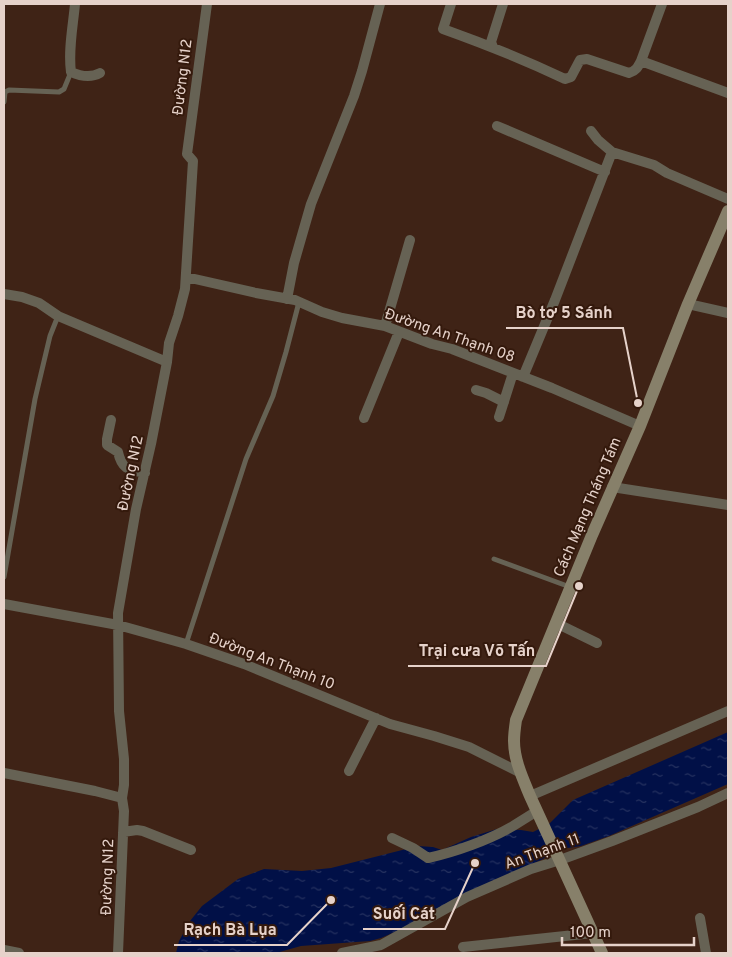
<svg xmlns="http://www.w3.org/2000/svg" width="732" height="957" font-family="Overpass,sans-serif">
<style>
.water{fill:url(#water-ripples)}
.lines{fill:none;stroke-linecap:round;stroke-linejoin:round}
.service{stroke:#666254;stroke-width:5}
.minor{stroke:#666254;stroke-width:10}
.secondary{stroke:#87806a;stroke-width:12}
.labels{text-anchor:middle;stroke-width:4;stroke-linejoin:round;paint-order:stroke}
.street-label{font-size:15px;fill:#e6d2ca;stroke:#34190c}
.leader{fill:none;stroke:#e6d2ca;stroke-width:2}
.callout-dot{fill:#e6d2ca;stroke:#34190c;stroke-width:2}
.callout-label{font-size:16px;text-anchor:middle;font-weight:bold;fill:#e6d2ca;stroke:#34190c;stroke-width:4;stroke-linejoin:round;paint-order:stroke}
</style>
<defs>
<pattern id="water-ripples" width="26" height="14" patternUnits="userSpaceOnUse" patternTransform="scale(1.25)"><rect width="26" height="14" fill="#011047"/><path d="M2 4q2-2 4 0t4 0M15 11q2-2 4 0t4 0" fill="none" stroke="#263260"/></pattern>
</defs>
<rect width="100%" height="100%" fill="#3f2316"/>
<path class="water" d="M728,732V784L609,836L581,846L561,849L541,860L476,889L406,927L381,938L370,941L301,946L276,953H176L179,941L190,921L202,906L238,879L264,869L302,871L331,868L418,846L433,847L442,850L471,837L497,829L521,830L533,832L549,824L573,800Z"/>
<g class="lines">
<path class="service" d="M4,102L5,92L9,90L59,92L64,89L71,72
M494,559L570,587
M4,577L35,399L50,336L58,316
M186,644L246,459L273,396L286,352L299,302"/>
<path class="minor" d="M75,4C73,26 68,50 71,72C80,76 91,78 100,73
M451,4L443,29C485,44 525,60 565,79L571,77L580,60L587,59L629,73C636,71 638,67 641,61
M662,4L641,61L728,93
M493,47L491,42L503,4
M497,126L605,172
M591,131L598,140L612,152L654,165L667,173L728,199
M186,277L256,293L295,300L322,312L342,318L385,326L432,344L452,349L552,388L640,426
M4,294L22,297L39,303L58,316L167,362
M287,299L294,263L311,204L354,96L362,71L380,4
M688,304L728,313
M385,326L410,240
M523,377L555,300L612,152
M476,390L486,393L504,402
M499,417L513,373
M364,418L399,332
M111,420L107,439V445L118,452C122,470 129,470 145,473
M612,487L728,505
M4,604L118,625L186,644L244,664L390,724L434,736L469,747L521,773
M556,623L597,643
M349,771L376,718
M4,773L95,791L122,798
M530,796L728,711
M123,832L137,830L143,831L191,850
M392,838L413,848L428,858C455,852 489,840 513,826C521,821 529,816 537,811
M700,918L706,953
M463,947L593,933
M4,950L19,953
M118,953L124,811L122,798L124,785V759L119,711L118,613L136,509L151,444L167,362L169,343L178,316L185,289L193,161L187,154L207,4
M342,953L381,945L467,897L531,869L560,860L612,841L698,807L728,793"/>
<path class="secondary" d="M602,953L530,796C523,779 514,760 514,741C514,734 515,727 516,720L592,535L640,426L688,304L728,211"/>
</g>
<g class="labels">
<g class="street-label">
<text transform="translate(182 77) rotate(-83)" y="5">Đường N12</text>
<text transform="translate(450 335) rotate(19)" y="5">Đường An Thạnh 08</text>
<text transform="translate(130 473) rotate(-78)" y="5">Đường N12</text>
<text transform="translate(587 507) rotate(-67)" y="5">Cách Mạng Tháng Tám</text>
<text transform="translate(272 661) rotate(21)" y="5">Đường An Thạnh 10</text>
<text transform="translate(542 851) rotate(-20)" y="5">An Thạnh 11</text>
<text transform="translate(107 877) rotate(-88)" y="5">Đường N12</text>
</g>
</g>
<path class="leader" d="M638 403L623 328H506M579 586L546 666H408M475 863L445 929H363M331 900L287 945H174"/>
<g class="callout-dot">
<circle cx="638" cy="403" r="5"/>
<circle cx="579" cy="586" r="5"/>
<circle cx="475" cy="863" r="5"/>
<circle cx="331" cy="900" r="5"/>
</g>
<g class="callout-label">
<text x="564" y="318">Bò tơ 5 Sánh</text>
<text x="477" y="656">Trại cưa Võ Tấn</text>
<text x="404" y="919">Suối Cát</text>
<text x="230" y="935">Rạch Bà Lụa</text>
</g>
<rect width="732" height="957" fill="none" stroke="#e6d2ca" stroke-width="10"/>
<path d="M562 937v8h132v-8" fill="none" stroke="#e6d2ca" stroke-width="2.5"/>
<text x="570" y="937" font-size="15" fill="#e6d2ca" stroke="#34190c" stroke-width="4" paint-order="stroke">100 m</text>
</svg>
